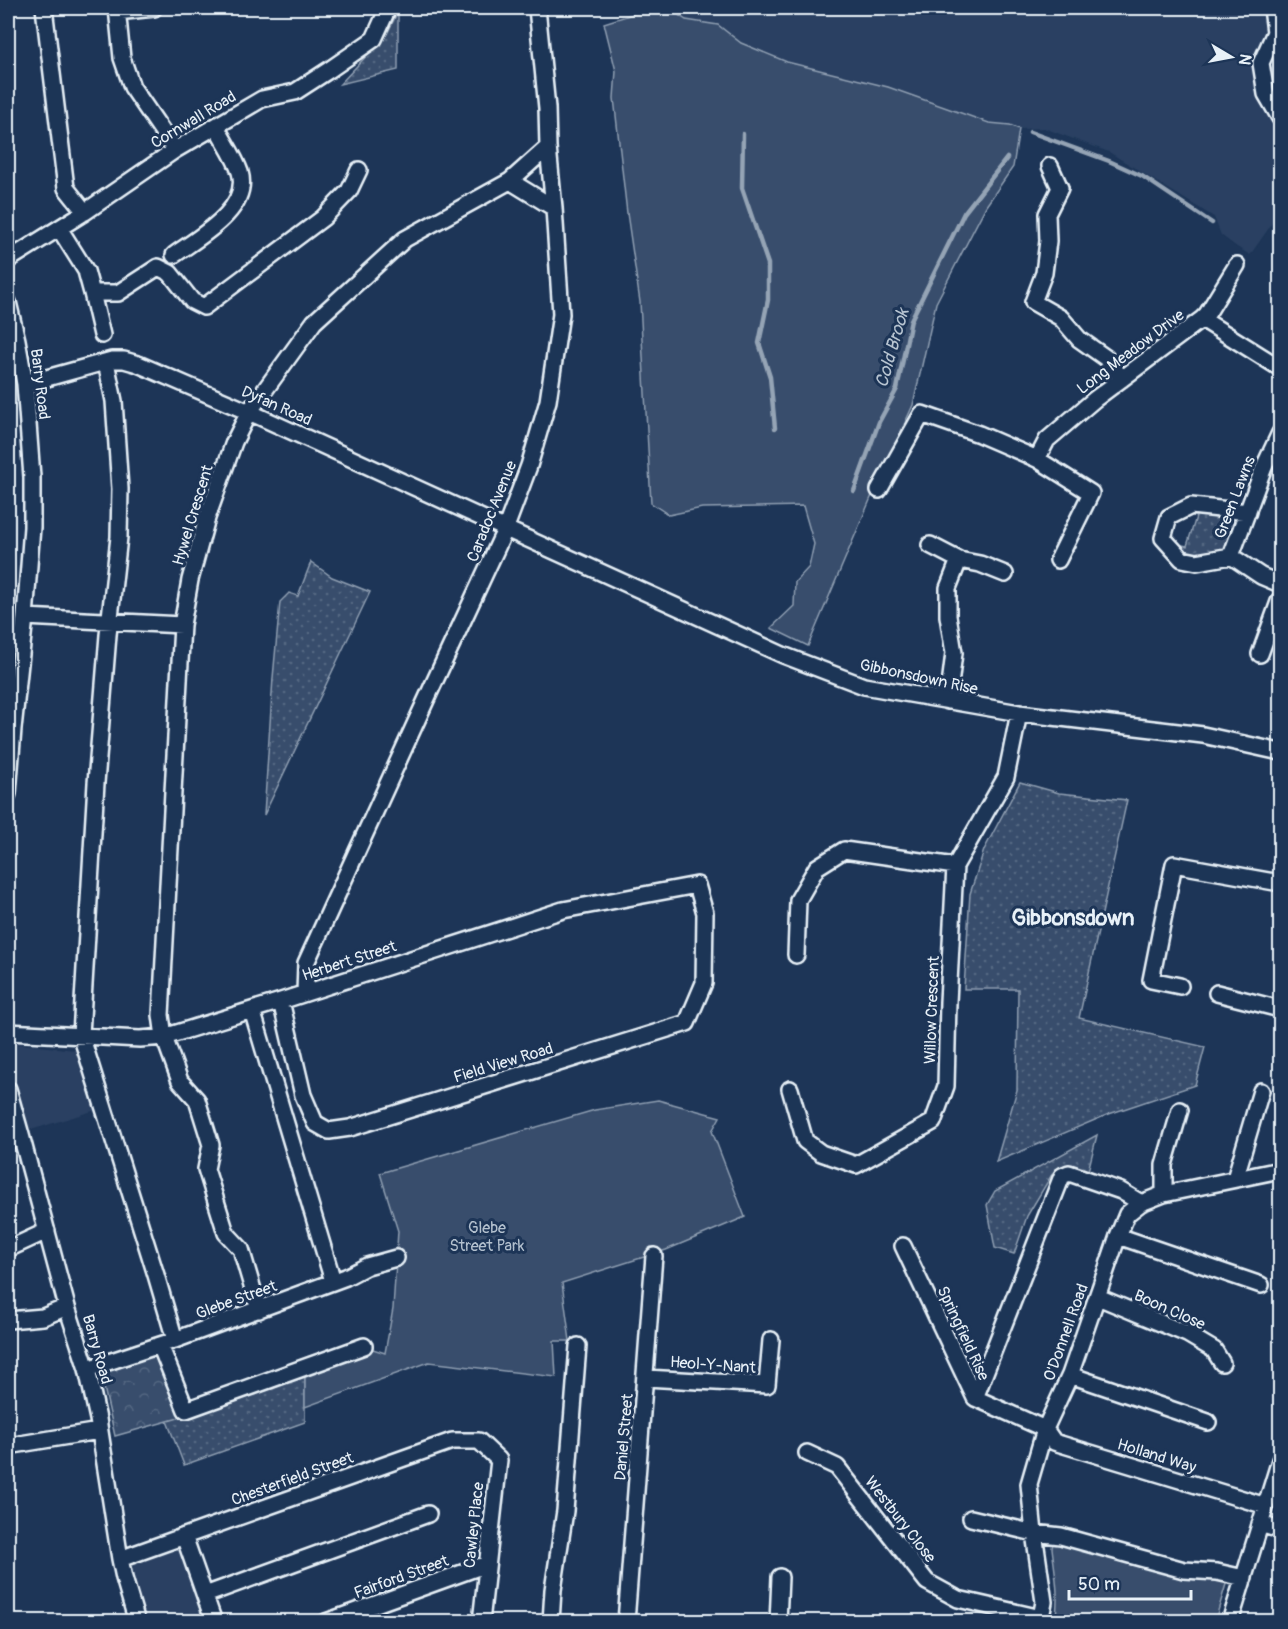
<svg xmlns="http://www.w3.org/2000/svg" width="1288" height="1629" font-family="Pangolin,sans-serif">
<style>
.built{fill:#2a4162}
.grass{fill:url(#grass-dots);stroke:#909fb2;stroke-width:1.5}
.forest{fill:url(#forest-crowns);stroke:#909fb2;stroke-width:1.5}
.green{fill:#374d6c;stroke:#909fb2;stroke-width:1.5}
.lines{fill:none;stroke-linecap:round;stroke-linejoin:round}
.stream{stroke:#95a4b5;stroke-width:4.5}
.minor-casing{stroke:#e8f1f8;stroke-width:20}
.minor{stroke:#1d3557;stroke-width:15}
.labels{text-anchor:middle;stroke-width:6;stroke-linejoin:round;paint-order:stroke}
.street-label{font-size:16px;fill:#e8f1f8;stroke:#1d3557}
.park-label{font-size:16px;fill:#b3c0ce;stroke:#1d3557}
.water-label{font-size:18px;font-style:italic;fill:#b7c4d1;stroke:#1d3557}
.district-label{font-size:22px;font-weight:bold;fill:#e8f1f8;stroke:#1d3557}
</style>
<defs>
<pattern id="grass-dots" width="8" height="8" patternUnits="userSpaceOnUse" patternTransform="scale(1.5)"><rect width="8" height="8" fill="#374d6c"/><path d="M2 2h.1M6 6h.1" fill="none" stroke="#546782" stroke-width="1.8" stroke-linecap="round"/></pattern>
<pattern id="forest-crowns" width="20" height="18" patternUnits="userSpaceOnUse" patternTransform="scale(1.5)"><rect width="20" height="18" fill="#374d6c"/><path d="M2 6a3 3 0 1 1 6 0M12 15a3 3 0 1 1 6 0" fill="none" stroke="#546782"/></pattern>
</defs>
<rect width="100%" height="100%" fill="#1d3557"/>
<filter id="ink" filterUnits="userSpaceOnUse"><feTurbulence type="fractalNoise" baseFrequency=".0167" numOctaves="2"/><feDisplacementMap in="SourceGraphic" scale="12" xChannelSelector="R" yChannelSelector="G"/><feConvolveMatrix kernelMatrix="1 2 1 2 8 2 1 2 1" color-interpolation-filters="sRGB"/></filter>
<g filter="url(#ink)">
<path class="built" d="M668,8H1280V212L1250,255L1237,247L1221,235L1214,217L1109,152L1044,128L1019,129L1010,125L989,123L888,87L787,62L741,43L718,25L686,20Z
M8,367L13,416L17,525L15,555L8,556Z
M12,1043L83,1051L99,1109L34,1129L8,1126V1045Z
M182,1546L209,1621H144L125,1564Z"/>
<path class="grass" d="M398,11V70L340,84L387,34Z
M1186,513L1222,515L1233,519L1237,526L1227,548L1218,554L1197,556L1185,553L1177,544L1187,546L1196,517Z
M311,562L332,577L370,592L264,815L273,678L280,602L289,593L298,596Z
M1020,782L1059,793L1127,800L1079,1018L1205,1047L1195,1085L1109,1114L996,1162L1017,1090L1018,989H964L970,894L984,850Z
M1097,1135L1088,1171L1069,1164L1060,1167L1051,1176L1027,1216L1014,1254L995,1248L987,1205L995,1191Z
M305,1374V1422L184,1465L167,1421Z"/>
<path class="forest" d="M157,1354L182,1417L115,1436L103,1383L108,1370Z"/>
<path class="green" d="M652,8H668L686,20L718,25L741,43L787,62L888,87L989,123L1010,125L1019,129L1013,167L986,206L936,303L913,405L870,500L808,646L771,628L794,606L795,582L809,567L814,544L803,506L702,508L669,515L651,503L640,302L627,213L614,98L616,71L604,23Z
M658,1100L720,1117L712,1131L745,1217L666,1250L562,1283L570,1341H554L556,1377L429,1362L305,1407V1374L373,1349L385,1353L393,1309L398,1231L380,1173L595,1110Z
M1053,1542L1222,1578L1226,1584L1215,1621H1055C1060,1597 1055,1573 1052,1548Z"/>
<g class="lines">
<path class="stream" d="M1030,132L1109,161L1142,176L1212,223
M743,134L742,188L768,264V300L759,343L770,377L775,428
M854,491L879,422L897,389L911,320L964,213L1007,158"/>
<g class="minor-casing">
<path id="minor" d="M44,8L66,188L85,212
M117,8L122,58L132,87L175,150
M1272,8L1275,32L1261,63L1266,94L1280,118
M117,12L154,8
M1050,166L1060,188L1047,214L1048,241L1044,273L1033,302L1061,318L1079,339L1106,358L1122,379
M510,181L554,208
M59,228L86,271L92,293H118L158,267L170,273L192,301L204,307L323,218L349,191L359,170
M174,255C199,237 251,209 240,172C235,157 223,140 216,126
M8,260L85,212L175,150L216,126L262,99L295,92L329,70L374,39L388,8
M92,293L102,335
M8,302L17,340L25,384L32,477V527L25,617L13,729L8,794
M1202,319L1280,368
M106,362L114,401L120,489L119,537L108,635L96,783L81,1035L156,1275L175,1340
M25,384L112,360H124L138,364L249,412L783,655L864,686L1019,713L1203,735L1280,752
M1280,433L1264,467L1231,556L1261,576L1280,584
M1037,459L1091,493L1058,560
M879,490L922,414L979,434L1037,459L1047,440L1095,399L1202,319L1207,314L1237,265
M930,545L959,560
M1231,556L1197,562L1182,559L1163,538L1169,517L1191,506L1248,512
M25,617L182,625
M1260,654L1280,599
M948,701L954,653L948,616V588L959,560L980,564L1005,574
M796,955L798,900L817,867L844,850L955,866
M1180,986L1151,980L1174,864L1280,883
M305,993L306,963L432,687L505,530L529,466L548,401L561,314L554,208L548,147L547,108L537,8
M1217,993L1280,1009
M252,1010L333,1281
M8,1032L140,1039L164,1037L281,1001L563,910L697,885L705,913L704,983L687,1023L350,1128L329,1131L315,1123L303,1095L281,1001
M8,1089L21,1135L67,1307L87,1369L98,1419L120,1559L124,1578L137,1622
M790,1089L805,1141L821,1153L856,1165L933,1122L946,1086L948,1002L955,866L1006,777L1019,713
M8,1141L21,1135
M1235,1179L1261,1091
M1164,1194V1165L1180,1110
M1118,1236L1261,1285
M903,1246L975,1398L1045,1429L1054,1442L1266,1506
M8,1249L47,1231
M1098,1297L1187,1334L1214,1350L1222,1363
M259,1310L241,1249L226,1233L206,1169L211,1145L197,1100L180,1081L164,1037L161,1015L182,625L190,580L207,518L234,442L249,412L314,322L405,239L510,181L548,147
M8,1320L43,1317L67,1307
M160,1345L186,1410L364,1346
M87,1369L175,1340L346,1277L367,1266L396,1258
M1070,1375L1208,1422
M646,1378L767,1385L771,1340
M975,1398L1062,1176L1069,1173L1121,1191L1141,1203
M8,1446L99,1431
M807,1453L837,1467L927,1582L958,1599L1041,1618
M971,1518L1034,1533L1061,1536L1184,1570L1217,1572L1244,1578
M1260,1524L1280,1530
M184,1536L214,1622
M120,1559L452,1441H479L499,1460L481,1622
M205,1595L428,1514
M326,1622L487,1564
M551,1622L553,1590L565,1511L578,1346
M626,1622L654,1256
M778,1622L780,1577
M1040,1622L1044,1602L1034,1533L1029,1484L1045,1429L1070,1375L1118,1236L1127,1214L1141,1203L1164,1194L1280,1170
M1230,1622L1280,1460"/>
</g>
<use href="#minor" class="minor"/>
</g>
</g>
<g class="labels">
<g class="street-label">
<text transform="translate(193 119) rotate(-31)" y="6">Cornwall Road</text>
<text transform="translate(1130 351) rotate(-37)" y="6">Long Meadow Drive</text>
<text transform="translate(41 384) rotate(83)" y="6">Barry Road</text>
<text transform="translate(277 405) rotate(24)" y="6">Dyfan Road</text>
<text transform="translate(1234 497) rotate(-69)" y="6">Green Lawns</text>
<text transform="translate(491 511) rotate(-68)" y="6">Caradoc Avenue</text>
<text transform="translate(192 515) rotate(-73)" y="6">Hywel Crescent</text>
<text transform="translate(919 676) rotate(12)" y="6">Gibbonsdown Rise</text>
<text transform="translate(349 960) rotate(-18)" y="6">Herbert Street</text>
<text transform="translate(931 1010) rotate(-88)" y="6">Willow Crescent</text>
<text transform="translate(503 1062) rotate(-17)" y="6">Field View Road</text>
<text transform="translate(236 1299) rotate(-20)" y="6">Glebe Street</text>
<text transform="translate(1170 1309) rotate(24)" y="6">Boon Close</text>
<text transform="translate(1065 1332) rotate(-70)" y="6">O'Donnell Road</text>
<text transform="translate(964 1333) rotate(65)" y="6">Springfield Rise</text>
<text transform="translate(98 1349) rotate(74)" y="6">Barry Road</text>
<text transform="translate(713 1364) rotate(4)" y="6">Heol-Y-Nant</text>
<text transform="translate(623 1437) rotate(-85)" y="6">Daniel Street</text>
<text transform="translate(1157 1455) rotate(17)" y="6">Holland Way</text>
<text transform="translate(292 1478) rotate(-20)" y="6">Chesterfield Street</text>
<text transform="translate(901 1519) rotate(52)" y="6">Westbury Close</text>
<text transform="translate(473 1525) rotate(-84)" y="6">Cawley Place</text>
<text transform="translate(401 1576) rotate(-20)" y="6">Fairford Street</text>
</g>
<g class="park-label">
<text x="487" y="1233">Glebe<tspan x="487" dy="18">Street Park</tspan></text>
</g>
<g class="water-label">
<text transform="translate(892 348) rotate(-74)" y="6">Cold Brook</text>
</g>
<g class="district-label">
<text x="1073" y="925">Gibbonsdown</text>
</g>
</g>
<rect width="1288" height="1629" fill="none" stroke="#1d3557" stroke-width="30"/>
<rect x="15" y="15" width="1258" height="1599" fill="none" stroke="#e8f1f8" stroke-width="2" filter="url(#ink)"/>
<g transform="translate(1231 57) rotate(100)" stroke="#1d3557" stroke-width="4.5" paint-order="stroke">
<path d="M0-4.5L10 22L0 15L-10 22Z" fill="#e8f1f8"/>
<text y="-9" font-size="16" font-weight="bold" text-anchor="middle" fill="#e8f1f8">N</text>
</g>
<path d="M1069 1590v9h122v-9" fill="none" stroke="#e8f1f8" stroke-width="3"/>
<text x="1078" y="1590" font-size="18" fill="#e8f1f8" stroke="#1d3557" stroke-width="4.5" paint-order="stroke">50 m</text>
</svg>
